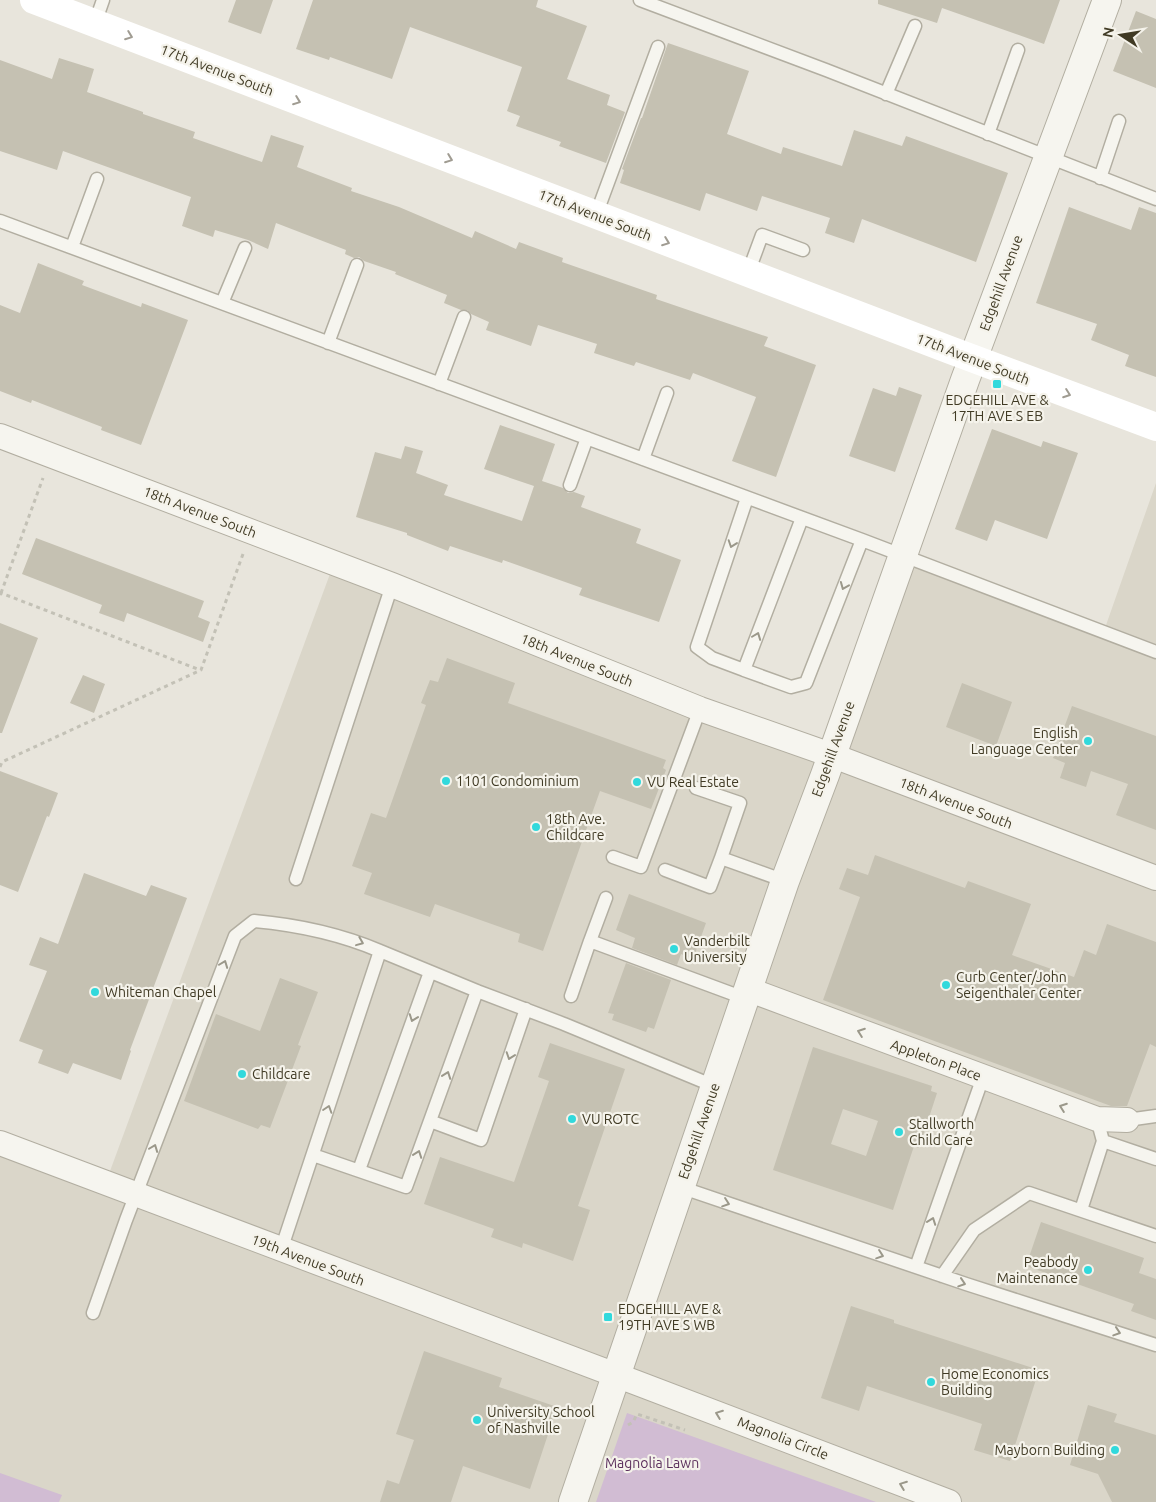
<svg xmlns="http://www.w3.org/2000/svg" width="1156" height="1502" font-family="Ubuntu,sans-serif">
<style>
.built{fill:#dad6c9}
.green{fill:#d1bcd3}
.building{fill:#c5c1b2;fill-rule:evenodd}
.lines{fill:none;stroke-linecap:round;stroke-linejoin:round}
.service-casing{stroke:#b2aea1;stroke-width:15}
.minor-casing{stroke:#b2aea1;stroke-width:26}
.tertiary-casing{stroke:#b2aea1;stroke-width:30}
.path{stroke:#c3c1b6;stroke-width:3;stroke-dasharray:4 4;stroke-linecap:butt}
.service{stroke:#f6f5ef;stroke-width:12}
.minor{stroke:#f6f5ef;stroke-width:24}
.tertiary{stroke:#f6f5ef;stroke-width:28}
.secondary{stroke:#fff;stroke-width:28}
.oneway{stroke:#a09c92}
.oneway2{stroke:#9b988a}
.poi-dot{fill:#31d9dc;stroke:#f5f3eb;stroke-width:2}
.labels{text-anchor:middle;stroke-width:4.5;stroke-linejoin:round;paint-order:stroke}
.street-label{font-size:14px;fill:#403a24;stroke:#f5f3eb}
.poi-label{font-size:14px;fill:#403a24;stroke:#f5f3eb;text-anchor:start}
.park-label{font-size:14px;fill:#5c305d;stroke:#f5f3eb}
</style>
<rect width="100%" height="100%" fill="#e8e5dc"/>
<path class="built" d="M1156,483V1502H0V1143L106,1182L334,563L831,755L899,549L1105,628Z"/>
<path class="green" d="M627,1413L876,1502H596Z
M0,1473L62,1495L59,1502H0Z"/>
<path class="building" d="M236,0H273L261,34L228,22Z
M313,0H538L536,7L587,26L567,79L610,95L607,105L625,112L606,163L559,146L561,142L516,126L520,116L507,111L522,67L410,27L392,79L330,57L329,60L296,49Z
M878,0H1060L1044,44L942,8L937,23L878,4Z
M1136,11L1156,19V88L1113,71Z
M668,43L749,71L727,134L781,154L783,147L842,166L854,130L902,146L906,136L1008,173L976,262L862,219L854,243L825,233L830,218L762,196L757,211L706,193L700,211L620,183L624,170L622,169L641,118H642Z
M59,58L94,69L87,92L143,112V114L195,132L193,138L262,162L271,135L304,146L297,167L352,188L351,191L399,207L472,238L475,231L516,249L519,242L563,258L562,262L657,295L656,299L768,337L764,346L816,365L776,477L732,461L756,397L693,373L690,380L636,362L634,366L594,353L597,344L538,325L531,346L486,330L489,322L471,314L467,310H461L444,303L447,295L395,274L396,272L364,261L359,257L354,258L345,254L346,250L276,223L268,249L248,240L215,230L213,237L182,226L191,197L63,151L57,170L0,151V60L52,79Z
M1069,207L1131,230L1139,207L1156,213V377L1125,366L1129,355L1091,340L1097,324L1036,303Z
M38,263L84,281L82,285L141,307L142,303L188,320L141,445L101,430L102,427L32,400L31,403L0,391V305L20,313Z
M899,387L922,395L895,472L849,456L873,388L896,396Z
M500,425L555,444L542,481L563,488L568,493L574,492L585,496L581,507L641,529L636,543L681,560L659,622L579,595L582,588L503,560L502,563L450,546L448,551L407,535V533L356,517L375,452L401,459L405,446L423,451L416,473L448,485L444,495L522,521L534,486L484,469Z
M992,429L1041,447L1043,441L1078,453L1047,539L995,520L987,541L955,529Z
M36,538L204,601L198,617L210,622L203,642L127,613L124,622L99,613L102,605L22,574Z
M0,623L38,638L2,733H0Z
M447,658L515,683L508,703L666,760L663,768L666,770L651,809L600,791L543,951L518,942L520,934L435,904L430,917L364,894L372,873L352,866L371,813L386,818L426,705L421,703L430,680L438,682Z
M83,675L105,684L94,713L70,703Z
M962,683L1012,702L996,746L946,727Z
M1072,706L1156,736V830L1116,815L1128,784L1091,771L1086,787L1060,778L1065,763L1053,758Z
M0,771L58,793L49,817L47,816L18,892L0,885Z
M875,855L965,888L968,881L1031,904L1012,955L1074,977L1084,950L1096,955L1107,924L1156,942V1047L1150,1044L1127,1106H1111L823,1000L860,897L839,889L847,868L868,875Z
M84,873L146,896L151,885L187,898L130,1050L131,1051L121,1080L73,1063L68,1074L38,1063L43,1050L19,1041L47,971L29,965L40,937L58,944Z
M629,894L706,923L693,959L681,954L677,965L632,948L635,938L616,930Z
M626,963L671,980L654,1029L648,1027L646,1032L612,1020L614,1014L608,1013Z
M280,978L318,992L298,1045L301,1046L270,1128L261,1125L258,1129L184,1101L216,1014L260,1031Z
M550,1043L625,1069L578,1206L590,1210L573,1261L523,1243L522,1248L491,1237L494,1229L424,1204L440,1157L514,1182L549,1081L538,1077Z
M813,1047L932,1086L931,1091L937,1093L919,1148L914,1146L893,1210L773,1170ZM843,1109L878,1121L866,1156L831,1144Z
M1041,1222L1144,1258L1139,1273L1156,1279V1320L1131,1311L1134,1304L1026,1266Z
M851,1306L894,1320V1323L1039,1370L1010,1461L974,1450L982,1424L867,1386L859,1411L821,1398Z
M424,1351L502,1378L499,1387L557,1407L530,1489L463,1466L451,1502H380L387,1480L399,1484L414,1440L396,1434Z
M1088,1405L1117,1414L1114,1422L1156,1435V1502H1112L1098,1474L1070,1465Z"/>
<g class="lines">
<g class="service-casing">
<path id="service" d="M640,0L826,70L1156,199
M95,23L103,0
M886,94L915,26
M988,134L1018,50
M1100,178L1119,121
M596,215L658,47
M0,221L862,540L1156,652
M72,247L97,179
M748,273L762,235L803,250
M222,303L245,248
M328,343L357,265
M439,384L464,317
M643,459L667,393
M570,485L587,438
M747,498L697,647L712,658L744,670L802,518
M744,670L791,687L806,683L862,540
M696,788L740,803L721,858L785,881
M613,857L641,867L700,709
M665,870L710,887L721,858
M296,879L392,585
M590,941L606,898
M571,996L590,941L744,998
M1097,1119L1103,1141L1156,1159
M1127,1120L1156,1116
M430,1121L481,1140L526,1009
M313,1155L406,1187L477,991
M359,1170L430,972
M680,1187L966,1284L1156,1345
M1081,1210L1103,1141
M281,1250L380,951L477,991L564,1024L714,1086
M916,1267L983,1077
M942,1276L974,1230L1029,1193L1156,1236
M93,1313L126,1220L235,936L254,921C298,925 340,934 380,951"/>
</g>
<g class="minor-casing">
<path id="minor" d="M0,436L392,585L700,709L831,755L1156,878
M747,989L1097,1119L1127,1120
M0,1143L637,1383L949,1502"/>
</g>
<g class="tertiary-casing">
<path id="tertiary" d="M573,1502L785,881L825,775L965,380L1107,0"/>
</g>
<path class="path" d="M1,593L43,478
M0,595L1,593L200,670
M0,767L2,762L201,670L243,554
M628,1425L633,1422L637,1414L685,1430"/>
<use href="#service" class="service"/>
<use href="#minor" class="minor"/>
<use href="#tertiary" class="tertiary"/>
<path class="secondary" d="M34,0L950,350L1156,427"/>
</g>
<defs><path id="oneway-chevron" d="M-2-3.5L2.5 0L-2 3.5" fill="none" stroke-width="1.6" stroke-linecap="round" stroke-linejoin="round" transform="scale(1.25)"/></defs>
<g class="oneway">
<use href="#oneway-chevron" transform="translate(129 36) rotate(21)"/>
<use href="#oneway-chevron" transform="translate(297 101) rotate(21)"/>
<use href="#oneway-chevron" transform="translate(449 159) rotate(21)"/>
<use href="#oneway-chevron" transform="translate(666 242) rotate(21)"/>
<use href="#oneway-chevron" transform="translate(1067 394) rotate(20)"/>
</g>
<g class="oneway2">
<use href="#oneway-chevron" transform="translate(732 544) rotate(109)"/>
<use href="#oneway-chevron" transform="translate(844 586) rotate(112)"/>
<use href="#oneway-chevron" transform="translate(757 636) rotate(-69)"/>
<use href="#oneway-chevron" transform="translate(360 942) rotate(22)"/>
<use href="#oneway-chevron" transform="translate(224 964) rotate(-69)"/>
<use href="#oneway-chevron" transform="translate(413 1018) rotate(110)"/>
<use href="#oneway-chevron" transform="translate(861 1032) rotate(-160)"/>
<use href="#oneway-chevron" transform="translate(510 1056) rotate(109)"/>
<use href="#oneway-chevron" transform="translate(447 1075) rotate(-70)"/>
<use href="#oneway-chevron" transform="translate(1063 1107) rotate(-160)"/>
<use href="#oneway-chevron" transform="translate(328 1109) rotate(-72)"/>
<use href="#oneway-chevron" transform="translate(154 1148) rotate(-69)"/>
<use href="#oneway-chevron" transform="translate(418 1154) rotate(-70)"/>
<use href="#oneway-chevron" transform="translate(726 1203) rotate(19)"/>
<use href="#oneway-chevron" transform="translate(932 1221) rotate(-70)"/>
<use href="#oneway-chevron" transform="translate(880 1255) rotate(19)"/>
<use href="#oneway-chevron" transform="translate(962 1283) rotate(18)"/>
<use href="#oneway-chevron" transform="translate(1117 1332) rotate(18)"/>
<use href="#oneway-chevron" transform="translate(719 1414) rotate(-159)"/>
<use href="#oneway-chevron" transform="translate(903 1485) rotate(-159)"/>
</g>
<g class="poi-dot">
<rect x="992" y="379" width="10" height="10" rx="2.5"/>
<circle cx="1088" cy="741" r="5"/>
<circle cx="446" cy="781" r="5"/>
<circle cx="637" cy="782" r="5"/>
<circle cx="536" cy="827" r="5"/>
<circle cx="674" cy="949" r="5"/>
<circle cx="946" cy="985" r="5"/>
<circle cx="95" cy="992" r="5"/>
<circle cx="242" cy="1074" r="5"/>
<circle cx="572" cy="1119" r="5"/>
<circle cx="899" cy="1132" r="5"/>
<circle cx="1088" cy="1270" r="5"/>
<rect x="603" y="1312" width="10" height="10" rx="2.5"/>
<circle cx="931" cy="1382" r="5"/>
<circle cx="477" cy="1420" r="5"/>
<circle cx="1115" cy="1450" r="5"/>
</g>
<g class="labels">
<g class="street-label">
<text transform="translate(217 70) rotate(21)" y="5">17th Avenue South</text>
<text transform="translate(595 215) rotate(21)" y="5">17th Avenue South</text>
<text transform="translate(1001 283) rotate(-70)" y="5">Edgehill Avenue</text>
<text transform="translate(973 359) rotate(21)" y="5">17th Avenue South</text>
<text transform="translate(200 512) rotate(21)" y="5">18th Avenue South</text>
<text transform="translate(577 660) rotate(22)" y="5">18th Avenue South</text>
<text transform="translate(833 749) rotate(-70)" y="5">Edgehill Avenue</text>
<text transform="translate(956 803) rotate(21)" y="5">18th Avenue South</text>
<text transform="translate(936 1060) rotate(20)" y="5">Appleton Place</text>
<text transform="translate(699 1131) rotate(-71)" y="5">Edgehill Avenue</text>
<text transform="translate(308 1260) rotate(21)" y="5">19th Avenue South</text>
<text transform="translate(783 1438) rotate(21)" y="5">Magnolia Circle</text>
</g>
<g class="poi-label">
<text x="997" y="405" text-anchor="middle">EDGEHILL AVE &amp;<tspan x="997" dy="16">17TH AVE S EB</tspan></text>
<text x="1078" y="738" text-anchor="end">English<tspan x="1078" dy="16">Language Center</tspan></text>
<text x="456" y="786">1101 Condominium</text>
<text x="647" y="787">VU Real Estate</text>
<text x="546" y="824">18th Ave.<tspan x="546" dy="16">Childcare</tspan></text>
<text x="684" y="946">Vanderbilt<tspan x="684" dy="16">University</tspan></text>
<text x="956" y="982">Curb Center/John<tspan x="956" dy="16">Seigenthaler Center</tspan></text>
<text x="105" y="997">Whiteman Chapel</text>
<text x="252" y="1079">Childcare</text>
<text x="582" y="1124">VU ROTC</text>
<text x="909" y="1129">Stallworth<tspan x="909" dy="16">Child Care</tspan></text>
<text x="1078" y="1267" text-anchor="end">Peabody<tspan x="1078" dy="16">Maintenance</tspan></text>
<text x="618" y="1314">EDGEHILL AVE &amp;<tspan x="618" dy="16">19TH AVE S WB</tspan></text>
<text x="941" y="1379">Home Economics<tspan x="941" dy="16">Building</tspan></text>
<text x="487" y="1417">University School<tspan x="487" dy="16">of Nashville</tspan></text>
<text x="1105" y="1455" text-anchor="end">Mayborn Building</text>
</g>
<g class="park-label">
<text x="652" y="1468">Magnolia Lawn</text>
</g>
</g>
<g transform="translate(1121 35) rotate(282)" stroke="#f5f3eb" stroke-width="4" paint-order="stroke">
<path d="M0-4L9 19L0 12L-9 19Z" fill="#403a24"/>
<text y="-8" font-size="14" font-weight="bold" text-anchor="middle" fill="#403a24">N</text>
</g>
</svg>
